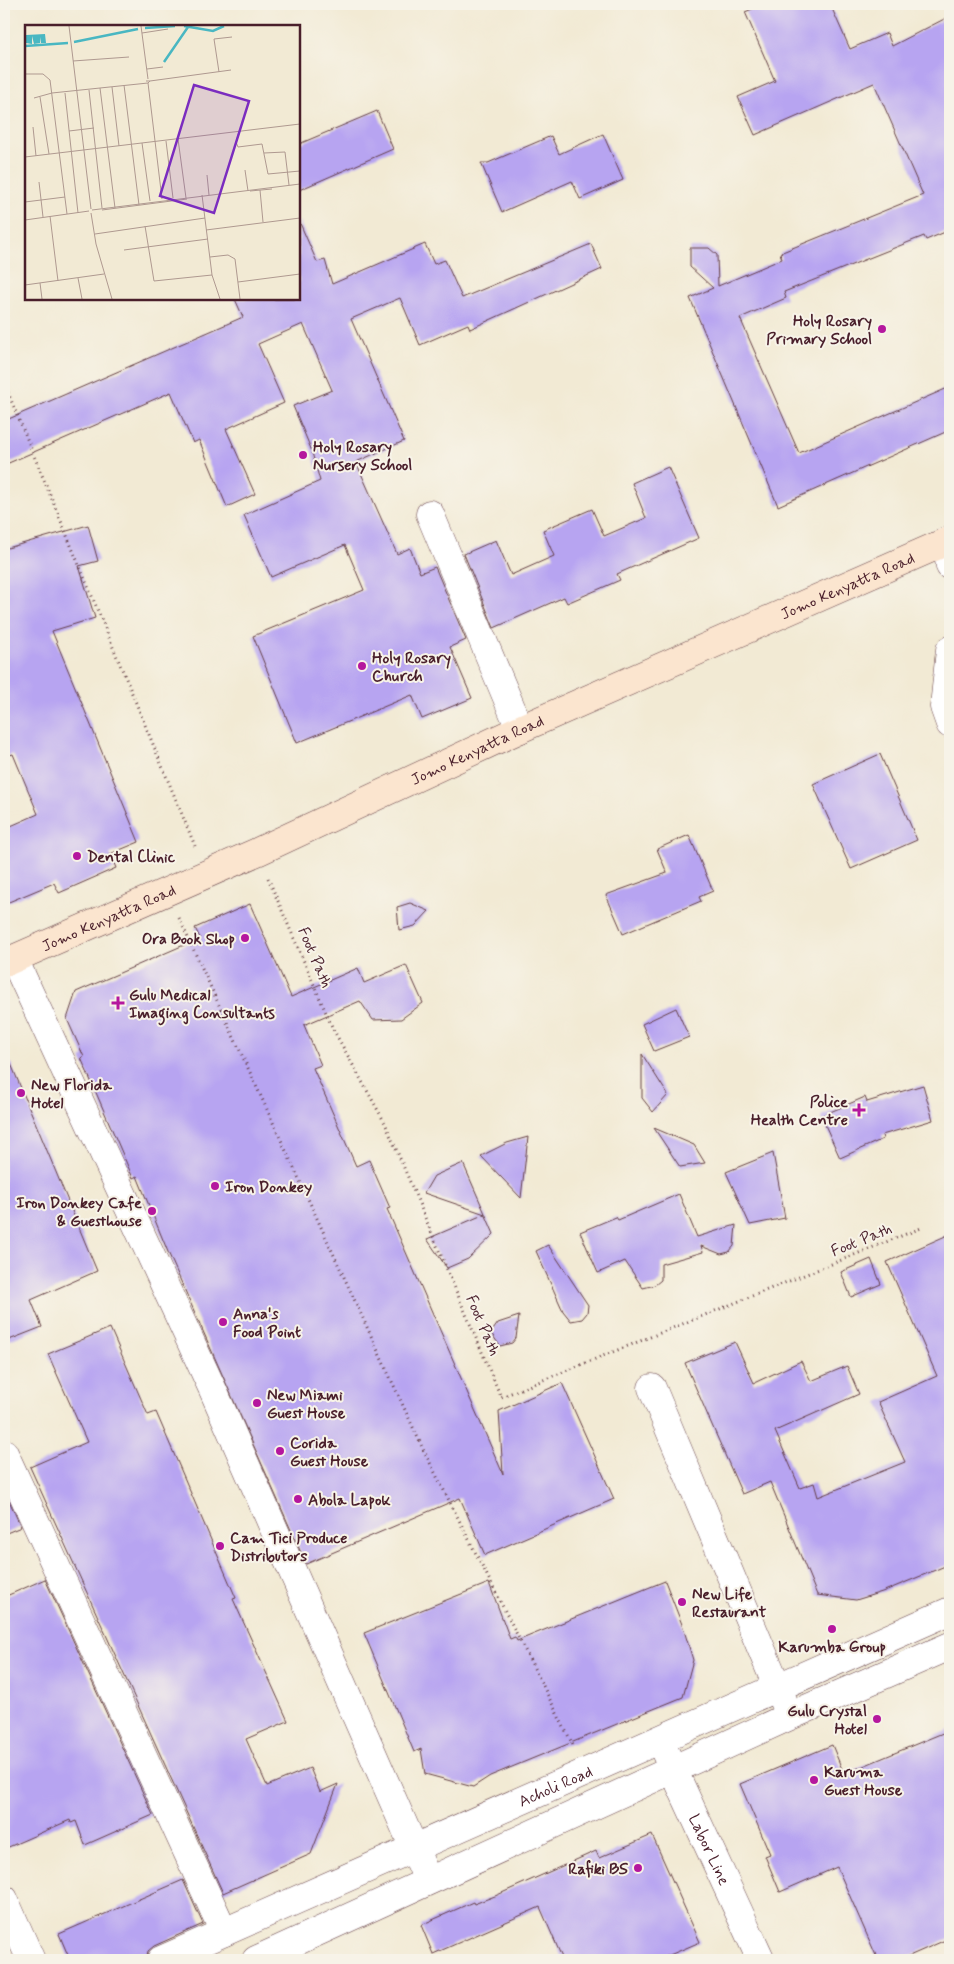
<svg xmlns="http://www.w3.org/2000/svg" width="954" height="1964" font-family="Mynerve,sans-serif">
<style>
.building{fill:#b7a4f1}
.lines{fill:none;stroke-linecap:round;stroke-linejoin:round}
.minor-casing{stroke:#633d44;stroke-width:29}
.secondary-casing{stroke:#633d44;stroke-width:29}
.path{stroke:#633d44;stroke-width:3;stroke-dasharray:1 4;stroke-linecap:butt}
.minor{stroke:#fff;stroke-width:28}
.secondary{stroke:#fbe5cf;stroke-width:28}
.poi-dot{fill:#b5179e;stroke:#f7f3e8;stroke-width:2}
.labels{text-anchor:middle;stroke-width:4;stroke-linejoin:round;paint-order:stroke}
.poi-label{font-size:16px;font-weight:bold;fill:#4a1f2b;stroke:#f7f3e8;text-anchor:start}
.street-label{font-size:16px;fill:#4a1f2b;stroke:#f7f3e8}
.inset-river{fill:none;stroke:#49b7c2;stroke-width:2.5}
.inset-road{fill:none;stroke:#af9990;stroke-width:1}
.view{fill:#7b2cbf;fill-opacity:0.15;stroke:#7b2cbf;stroke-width:2.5}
.inset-edge{fill:none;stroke:#4a1f2b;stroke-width:2.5}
</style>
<rect width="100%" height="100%" fill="#f7f3e8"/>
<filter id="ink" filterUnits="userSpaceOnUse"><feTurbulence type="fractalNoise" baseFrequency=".02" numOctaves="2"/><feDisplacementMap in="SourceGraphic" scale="10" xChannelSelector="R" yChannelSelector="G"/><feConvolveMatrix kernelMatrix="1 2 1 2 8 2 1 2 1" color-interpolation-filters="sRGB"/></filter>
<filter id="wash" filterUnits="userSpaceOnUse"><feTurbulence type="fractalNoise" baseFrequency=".0096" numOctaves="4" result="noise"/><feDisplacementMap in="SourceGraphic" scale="20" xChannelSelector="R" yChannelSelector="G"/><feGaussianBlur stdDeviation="1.12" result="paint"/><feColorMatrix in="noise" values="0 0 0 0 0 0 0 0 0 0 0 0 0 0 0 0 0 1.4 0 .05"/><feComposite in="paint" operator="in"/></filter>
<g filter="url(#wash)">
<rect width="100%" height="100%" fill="#f2ead4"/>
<g id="blocks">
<path class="building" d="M764,4H830L850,49L887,33L892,46L950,16V230L926,240L924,236L784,292L786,298L740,318L799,453L950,387V430L778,506L690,298L713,288L690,267V248H709L717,255L718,286L782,259L780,253L923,195L874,83L755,135L738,97L775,81L745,12Z
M377,111L393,149L299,190V144Z
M603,134L623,180L580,199L572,181L502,212L481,163H488L551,136L559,154Z
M299,221L317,262L325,260L332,284L425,244L434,264L445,260L462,298L591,244L602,269L470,329L468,324L420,345L400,298L351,319L404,441L356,462L397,554L410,548L420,573L435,567L466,640L450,647L472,698L422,719L412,695L297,743L253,636L364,590L345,545L271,577L244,515L320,481L311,449L293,406L332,390L303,324L258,344L284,403L226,429L255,494L227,507L199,440L193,443L171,392L4,465V421L243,317L235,299H299Z
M668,467L699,538L617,574L620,580L567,603L564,597L494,628L464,554L496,540L511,575L554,556L543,530L592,509L604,536L646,518L632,483Z
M88,525L98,561L79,566L95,618L52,631L139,842L110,854L116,868L59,893L54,883L4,904V829L38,814L13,754L4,757V549Z
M880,754L917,840L851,869L813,784Z
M689,835L713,891L699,897L701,901L623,934L606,895L667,873L657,849Z
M410,903L429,911L415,926L399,930L397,907Z
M250,904L291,997L358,968L364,983L406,965L423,1003L401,1019L373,1020L360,1001L304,1025L321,1065L313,1068L356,1166L369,1160L390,1208L387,1209L503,1474L499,1411L562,1383L614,1499L485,1555L460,1498L306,1564L168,1252L137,1176L133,1178L81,1058L84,1057L67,1019L76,992L200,938L195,928Z
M676,1008L689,1037L654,1051L642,1024Z
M4,1047L97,1271L31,1300L42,1327L4,1342Z
M642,1054L668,1095L653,1112L642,1098Z
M923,1085L933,1120L882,1135L883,1139L840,1158L821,1116L865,1097L867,1102Z
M654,1128L694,1145L705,1163L680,1167Z
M528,1137L521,1198L481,1156L507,1143Z
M773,1153L785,1218L750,1225L726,1172Z
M463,1163L494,1234L468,1259L447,1268L427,1239L485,1214L424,1193L434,1176Z
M679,1194L697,1237L736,1225L734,1246L729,1252L721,1254L701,1246L703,1252L661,1264V1280L655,1285L643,1288L625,1261L598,1273L580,1232L616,1217L618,1220Z
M950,1234V1564L882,1592L856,1600L817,1595L770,1482L742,1494L685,1363L735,1342L754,1383L801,1361L811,1381L847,1366L859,1394L775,1431L800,1488L814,1483L818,1497L905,1462L878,1402L937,1376L887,1262Z
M548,1245L588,1305L587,1313L582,1319L571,1321L563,1311L536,1251Z
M871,1259L881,1284L851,1297L841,1272Z
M519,1316L516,1338L512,1343L500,1346L491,1333L498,1323Z
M110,1328L148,1415L156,1412L236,1598L233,1599L288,1721L246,1739L267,1786L310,1768L320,1792L338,1784L311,1854L223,1893L30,1467L87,1442L48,1354Z
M7,1496L21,1527L4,1534V1498Z
M45,1579L153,1815L85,1845L76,1821L71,1823L70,1820L4,1849V1597Z
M665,1581L683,1627L693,1660L683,1697L490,1776L473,1787L425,1774L421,1749L414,1752L364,1633L489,1583L510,1639L515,1637L517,1641Z
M950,1730V1938L900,1960H878L837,1867L780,1892L765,1856L770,1854L740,1784L832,1745L844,1774Z
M652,1835L700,1942L658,1960H563L540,1907L433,1954L421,1925L473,1902L474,1904L495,1896L596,1851L599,1858Z
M183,1880L203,1924L154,1946L148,1951L146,1960H70L59,1934Z"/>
</g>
</g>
<g filter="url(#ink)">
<use href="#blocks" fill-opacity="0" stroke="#633d44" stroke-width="1"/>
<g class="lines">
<g class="minor-casing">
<g id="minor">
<path d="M430,514L520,729"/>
<path d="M946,541L950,566"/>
<path d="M950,650L944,707L950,724"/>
<path d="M14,959L213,1390L428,1880"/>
<path d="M652,1388L784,1703"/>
<path d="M4,1453L224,1932"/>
<path id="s1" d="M666,1754L761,1960"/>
<path d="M4,1899L31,1960"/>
<path id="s2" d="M161,1960L950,1611"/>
<path d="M256,1960L790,1716L950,1646"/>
</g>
</g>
<g class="secondary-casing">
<g id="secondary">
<path id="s3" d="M4,963L257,852L520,729L950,540"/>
</g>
</g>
<path class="path" d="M4,383L195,846
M268,878L333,1029L385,1123L501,1397L921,1228
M179,918L423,1449L573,1745"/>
<use href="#minor" class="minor"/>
<use href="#secondary" class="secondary"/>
</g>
</g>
<g class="poi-dot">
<circle cx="882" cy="329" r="5"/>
<circle cx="303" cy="455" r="5"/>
<circle cx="362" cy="666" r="5"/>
<circle cx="77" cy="856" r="5"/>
<circle cx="245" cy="938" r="5"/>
<path d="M115.5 995.5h5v5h5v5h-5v5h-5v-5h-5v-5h5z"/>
<circle cx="21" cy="1093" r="5"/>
<path d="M856.5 1102.5h5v5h5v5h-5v5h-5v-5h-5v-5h5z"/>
<circle cx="215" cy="1186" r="5"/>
<circle cx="152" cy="1211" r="5"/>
<circle cx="223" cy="1322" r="5"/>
<circle cx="257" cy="1403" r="5"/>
<circle cx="280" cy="1451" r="5"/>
<circle cx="298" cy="1499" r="5"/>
<circle cx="220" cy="1546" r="5"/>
<circle cx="682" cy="1602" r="5"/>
<circle cx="832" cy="1629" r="5"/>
<circle cx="877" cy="1719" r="5"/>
<circle cx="814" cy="1780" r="5"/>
<circle cx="638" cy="1868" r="5"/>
</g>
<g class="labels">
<g class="poi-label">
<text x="872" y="326" text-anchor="end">Holy Rosary<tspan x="872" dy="18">Primary School</tspan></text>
<text x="313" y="452">Holy Rosary<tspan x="313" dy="18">Nursery School</tspan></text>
<text x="372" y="663">Holy Rosary<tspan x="372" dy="18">Church</tspan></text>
<text x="87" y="862">Dental Clinic</text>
<text x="235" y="944" text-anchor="end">Ora Book Shop</text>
<text x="129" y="1000">Gulu Medical<tspan x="129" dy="18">Imaging Consultants</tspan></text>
<text x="31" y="1090">New Florida<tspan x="31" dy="18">Hotel</tspan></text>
<text x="848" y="1107" text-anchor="end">Police<tspan x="848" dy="18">Health Centre</tspan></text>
<text x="225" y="1192">Iron Donkey</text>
<text x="142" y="1208" text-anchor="end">Iron Donkey Cafe<tspan x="142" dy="18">&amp; Guesthouse</tspan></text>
<text x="233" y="1319">Anna's<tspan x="233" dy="18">Food Point</tspan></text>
<text x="267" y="1400">New Miami<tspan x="267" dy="18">Guest House</tspan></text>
<text x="290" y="1448">Corida<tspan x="290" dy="18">Guest House</tspan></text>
<text x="308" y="1505">Abola Lapok</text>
<text x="230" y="1543">Cam Tici Produce<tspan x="230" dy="18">Distributors</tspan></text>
<text x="692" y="1599">New Life<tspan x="692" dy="18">Restaurant</tspan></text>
<text x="832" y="1652" text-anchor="middle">Karumba Group</text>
<text x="867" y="1716" text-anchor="end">Gulu Crystal<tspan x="867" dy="18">Hotel</tspan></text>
<text x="824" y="1777">Karuma<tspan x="824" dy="18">Guest House</tspan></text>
<text x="628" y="1874" text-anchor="end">Rafiki BS</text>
</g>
<g class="street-label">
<text dy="6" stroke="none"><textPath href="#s3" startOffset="924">Jomo Kenyatta Road</textPath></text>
<text dy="6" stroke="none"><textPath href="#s3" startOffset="519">Jomo Kenyatta Road</textPath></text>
<text dy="6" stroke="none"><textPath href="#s3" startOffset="114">Jomo Kenyatta Road</textPath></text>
<text transform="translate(316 957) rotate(67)" y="6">Foot Path</text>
<text transform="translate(861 1239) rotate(-22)" y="6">Foot Path</text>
<text transform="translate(484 1325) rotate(67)" y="6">Foot Path</text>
<text dy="6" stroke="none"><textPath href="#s2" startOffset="431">Acholi Road</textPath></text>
<text dy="6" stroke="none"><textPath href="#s1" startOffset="105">Labor Line</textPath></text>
</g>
</g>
<g transform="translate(25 25)">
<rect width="275" height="275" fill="#f2ead4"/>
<path d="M20,9L21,18H16L15,12V18L9,19L7,11V19L1,18V10Z" fill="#49b7c2"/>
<path class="inset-river" d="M159,1L188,6L199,1M120,3L150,1M49,17L113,4M0,21L43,18M139,37L163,2"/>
<path class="inset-road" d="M44,1L66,184M116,1L123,54M117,8L143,4M48,36L104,32M122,44L138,42M194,47L189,14L207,12M0,49H18L25,55L42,189M125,56L206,45M123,58L137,174M99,60L114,180M87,62L94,121M75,63L90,183M64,65L77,183M40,68L53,188M15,72L24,129M9,73L27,68L123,58L125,56H121M8,102L11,131M44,106L69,103M214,107L211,117L213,122L237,119L243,149L275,146M153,114L161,173M141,116L148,173M117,118L125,176M239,128L260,127L264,160M0,132L275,99M220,145L223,166M182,150L184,170M14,157L18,192M235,165L238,197M225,166L247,164M177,170L187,250M0,177L40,172M67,185L275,159M77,185L162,174M66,188L71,219L87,274M25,191L33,256M0,195L64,186M120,201L129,256L187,250L195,274M181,205L275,193M70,209L180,193M99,225L183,214M185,232L203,230L210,234L215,274M53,253L57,274M213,257L275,249M15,258L17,274M0,260L79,249"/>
<path class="view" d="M169,60L224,76L189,188L135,171Z"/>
<rect width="275" height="275" class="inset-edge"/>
</g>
<rect width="954" height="1964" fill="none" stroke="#f7f3e8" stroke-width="20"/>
</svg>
